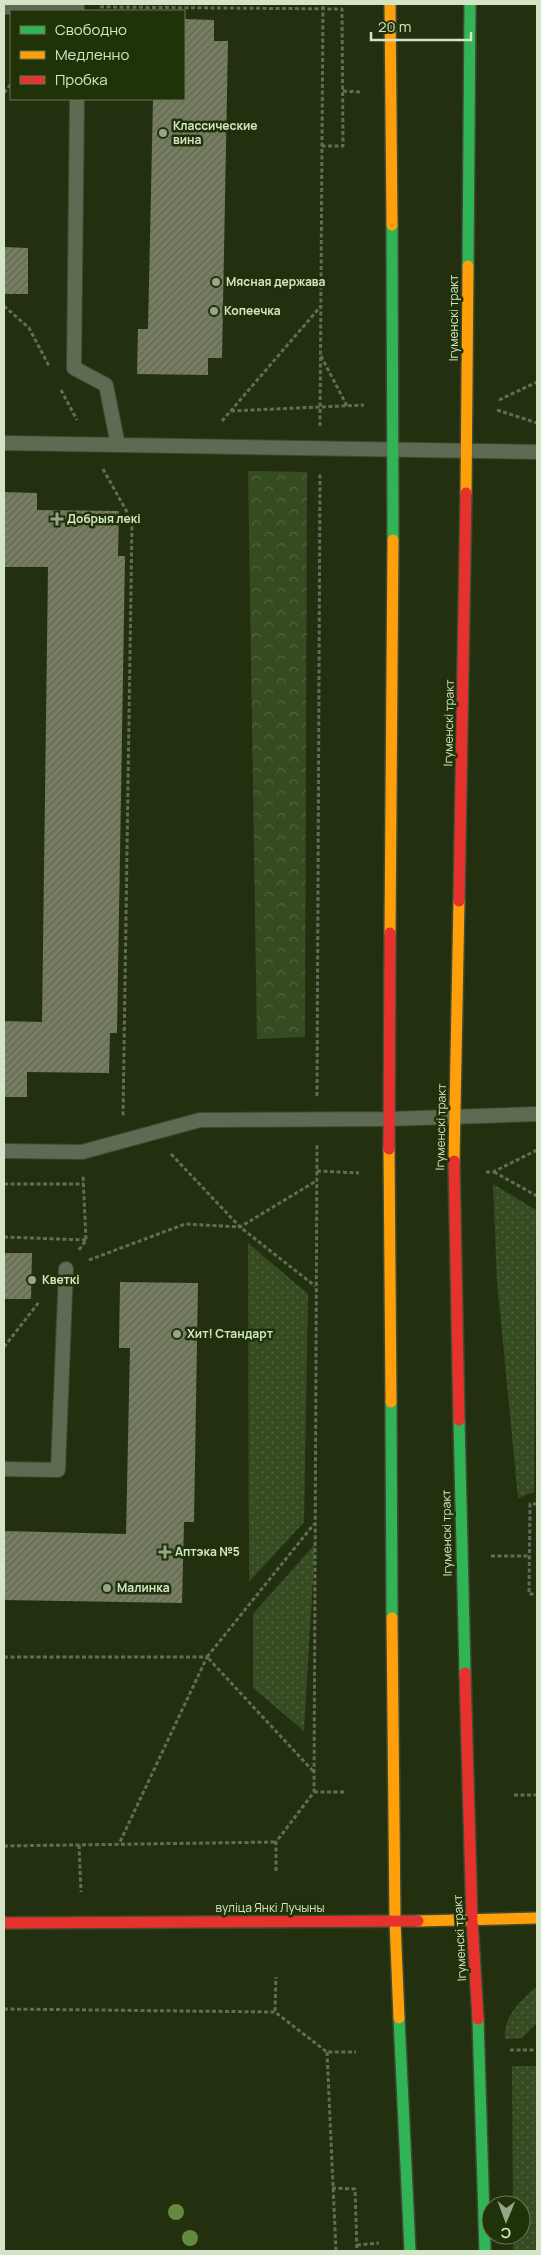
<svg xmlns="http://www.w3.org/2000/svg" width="541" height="2255" font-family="Manrope,sans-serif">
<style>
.grass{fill:url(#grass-dots)}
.forest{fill:url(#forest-crowns)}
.building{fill:url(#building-hatch)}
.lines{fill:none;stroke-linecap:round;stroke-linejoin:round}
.lane-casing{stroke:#3e4a32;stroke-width:16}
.fast-casing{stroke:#3e4a32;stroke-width:14}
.slow-casing{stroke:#3e4a32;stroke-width:14}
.jam-casing{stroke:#3e4a32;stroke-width:14}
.path{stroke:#626c57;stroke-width:3;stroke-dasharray:4 2.5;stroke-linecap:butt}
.lane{stroke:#5f6a52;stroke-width:14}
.fast{stroke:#30b455;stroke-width:11}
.slow{stroke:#ff9f0a;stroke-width:11}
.jam{stroke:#e5322d;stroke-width:11}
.tree{fill:#668940}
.poi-dot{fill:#96a587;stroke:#1f3208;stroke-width:2}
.labels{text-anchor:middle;stroke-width:5;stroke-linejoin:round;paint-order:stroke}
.poi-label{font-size:12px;font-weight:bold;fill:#d4e4c7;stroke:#1f3208;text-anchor:start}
.street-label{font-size:12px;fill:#d4e4c7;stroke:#1f3208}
</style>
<defs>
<pattern id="grass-dots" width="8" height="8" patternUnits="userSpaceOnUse" patternTransform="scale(1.25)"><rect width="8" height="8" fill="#364b21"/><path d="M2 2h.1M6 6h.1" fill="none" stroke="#526540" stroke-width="1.8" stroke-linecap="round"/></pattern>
<pattern id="forest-crowns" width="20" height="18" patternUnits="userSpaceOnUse" patternTransform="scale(1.25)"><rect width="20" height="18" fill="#364b21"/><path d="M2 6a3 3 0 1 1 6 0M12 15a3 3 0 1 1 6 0" fill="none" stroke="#526540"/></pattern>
<pattern id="building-hatch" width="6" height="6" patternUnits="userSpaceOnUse" patternTransform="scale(1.25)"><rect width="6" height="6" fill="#767d61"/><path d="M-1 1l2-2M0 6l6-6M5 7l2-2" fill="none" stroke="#606652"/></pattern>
</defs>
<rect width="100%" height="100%" fill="#233010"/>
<path class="grass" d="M493,1184L536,1210L534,1492L518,1498L497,1281Z
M248,1243L308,1294L304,1522L249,1582Z
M315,1544L304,1731L253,1688V1614Z
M537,1986V2023L522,2038L505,2039C503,2016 521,2000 537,1986Z
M512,2066H537V2251H513V2235H521V2205H513Z"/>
<path class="forest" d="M248,471L307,472L305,1037L257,1039Z"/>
<path class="building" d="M184,19L214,20V41H228L222,358H208V375L137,374L138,329H148L153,99H184Z
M4,247L28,248V294H4Z
M4,492L37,493V510L119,511L118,556H125L117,1033H110L109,1073L27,1072V1097H4V1021L42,1022L48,567H4Z
M4,1253H32L31,1299H4Z
M120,1282L198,1283L194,1522H184L182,1603L4,1600V1531L126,1534L130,1348H119Z"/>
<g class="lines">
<g class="lane-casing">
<path id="lane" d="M4,7H77V11
M77,99L74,368L106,385L118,445
M4,443L537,452
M4,1151L82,1152L200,1120L389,1119L537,1114
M4,1469L58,1470L66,1269"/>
</g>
<g class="fast-casing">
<path id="fast" d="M392,225L393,540
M468,266L470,4
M391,1402L392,1618
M459,1420L465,1673
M399,2018L410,2251
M478,2019L485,2251"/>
</g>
<g class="slow-casing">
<path id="slow" d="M390,4L392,225
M466,493L468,266
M390,933L393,540
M389,1149L391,1402
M454,1161L459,901
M392,1618L395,1921L399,2018
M418,1921L537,1918"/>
</g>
<g class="jam-casing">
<path id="jam" d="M459,901L466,493
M389,1149L390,933
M454,1161L459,1420
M465,1673L472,1920L478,2019
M4,1923L418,1921"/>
</g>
<path class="path" d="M100,7L342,9L343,146H322
M343,91L360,92
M4,93L11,84
M4,306L29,328L49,366
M321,356L347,406
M61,390L77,420
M499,400L537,382
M497,410L537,423
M231,411L364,405
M222,421L321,306
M320,426L323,4
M103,469L132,521L123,1116
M317,1096L320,472
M171,1154L240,1227L315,1286
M317,1171L359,1173
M486,1172H493L537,1150
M494,1172L537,1196
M4,1184H84
M4,1237L86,1240
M79,1250L86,1240L83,1176
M89,1260L185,1224L240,1227L316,1181
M4,1347L39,1302
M537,1504H530L529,1594H537
M491,1556H529
M4,1657H207L119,1844
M313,1771L207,1657L314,1524
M314,1792H346
M514,1795H537
M79,1845L81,1892
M4,1846L276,1842
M276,1871V1842L314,1792L317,1144
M4,2009L275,2012L327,2052H356
M275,2011L276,1977
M510,2050H537
M327,2052L336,2251
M332,2188L355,2189L357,2251
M357,2245L379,2243"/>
<use href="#lane" class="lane"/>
<use href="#fast" class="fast"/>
<use href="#slow" class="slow"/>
<use href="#jam" class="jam"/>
</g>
<g class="tree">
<circle cx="176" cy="2212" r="8"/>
<circle cx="190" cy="2238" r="8"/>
</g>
<g class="poi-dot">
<circle cx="163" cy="133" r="5"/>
<circle cx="216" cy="282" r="5"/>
<circle cx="214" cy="311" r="5"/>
<path d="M54.5 511.5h5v5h5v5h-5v5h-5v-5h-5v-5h5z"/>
<circle cx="32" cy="1280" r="5"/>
<circle cx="177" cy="1334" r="5"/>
<path d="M162.5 1544.5h5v5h5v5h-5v5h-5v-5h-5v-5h5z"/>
<circle cx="107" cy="1588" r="5"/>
</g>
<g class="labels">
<g class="poi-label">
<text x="173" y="130">Классические<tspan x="173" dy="14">вина</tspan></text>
<text x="226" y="286">Мясная держава</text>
<text x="224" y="315">Копеечка</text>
<text x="67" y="523">Добрыя лекі</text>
<text x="42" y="1284">Кветкі</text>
<text x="187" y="1338">Хит! Стандарт</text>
<text x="175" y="1556">Аптэка №5</text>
<text x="117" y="1592">Малинка</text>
</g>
<g class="street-label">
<text transform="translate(454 318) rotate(-90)" y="4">Ігуменскі тракт</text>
<text transform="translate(449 723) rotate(-89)" y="4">Ігуменскі тракт</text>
<text transform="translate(441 1127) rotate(-89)" y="4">Ігуменскі тракт</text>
<text transform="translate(447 1533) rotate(-91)" y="4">Ігуменскі тракт</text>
<text x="270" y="1912">вуліца Янкі Лучыны</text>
<text transform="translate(460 1938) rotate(-93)" y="4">Ігуменскі тракт</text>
</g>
</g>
<rect width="541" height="2255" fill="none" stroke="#d4e4c7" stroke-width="10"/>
<rect x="10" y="10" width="175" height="90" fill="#1f3208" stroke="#677954"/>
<rect x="20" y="26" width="25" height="8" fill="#30b455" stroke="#677954"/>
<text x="55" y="35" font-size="15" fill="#d4e4c7">Свободно</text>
<rect x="20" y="51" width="25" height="8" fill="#ff9f0a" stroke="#677954"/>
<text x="55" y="60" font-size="15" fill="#d4e4c7">Медленно</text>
<rect x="20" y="76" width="25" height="8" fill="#e5322d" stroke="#677954"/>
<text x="55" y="85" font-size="15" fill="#d4e4c7">Пробка</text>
<g transform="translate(506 2220) rotate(181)"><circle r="24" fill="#1f3208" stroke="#677954"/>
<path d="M0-4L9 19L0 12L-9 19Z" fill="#96a587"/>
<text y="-8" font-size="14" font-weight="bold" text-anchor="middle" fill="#d4e4c7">С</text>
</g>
<path d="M371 32v8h100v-8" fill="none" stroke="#d4e4c7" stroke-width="2.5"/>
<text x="378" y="32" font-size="15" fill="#d4e4c7" stroke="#1f3208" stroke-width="4" paint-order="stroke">20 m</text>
</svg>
